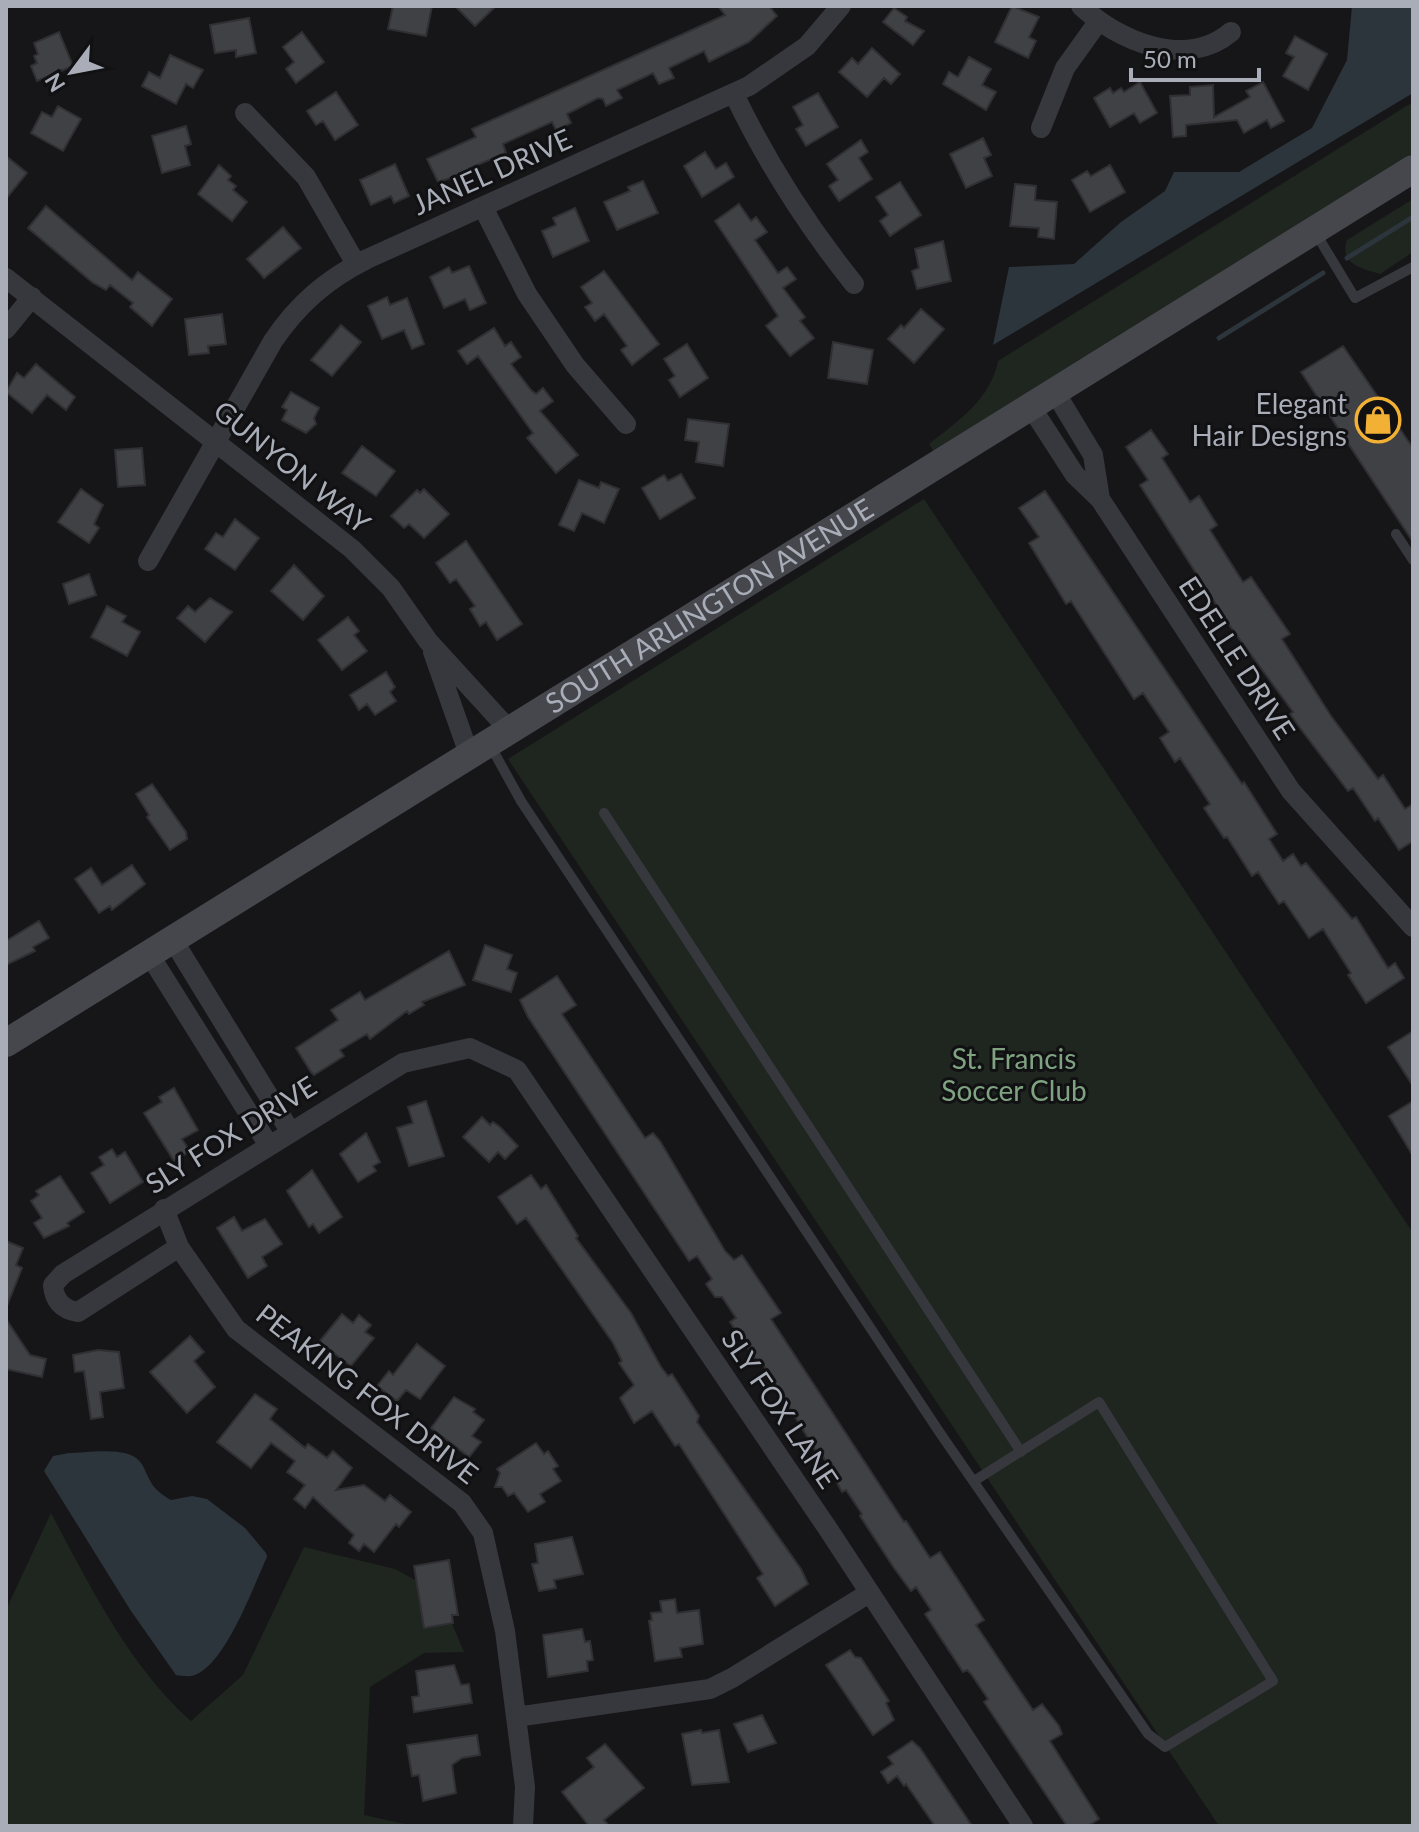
<svg xmlns="http://www.w3.org/2000/svg" width="1419" height="1832" font-family="Lato,sans-serif">
<style>
.green{fill:#1e261f}
.water{fill:#2c353c}
.lines{fill:none;stroke-linecap:round;stroke-linejoin:round}
.stream{stroke:#2c353c;stroke-width:5}
.building{fill:#404145;stroke:#303034;stroke-width:2}
.lane{stroke:#37383d;stroke-width:10}
.street{stroke:#37383d;stroke-width:20}
.secondary{stroke:#45474d;stroke-width:28}
.labels{text-anchor:middle;stroke-width:6;stroke-linejoin:round;paint-order:stroke}
.street-label{font-size:28px;fill:#a8adb8;stroke:#111113}
.poi-label{font-size:28px;fill:#a8adb8;stroke:#111113;text-anchor:end}
.park-label{font-size:28px;fill:#7fa381;stroke:#111113}
</style>
<rect width="100%" height="100%" fill="#161618"/>
<path class="green" d="M1413,102V153L937,457L929,444C959,420 990,400 998,361Z
M1413,199V252L1380,274C1361,268 1339,264 1347,240Z
M924,499L1413,1233V1826H1219L508,759Z
M51,1513C90,1586 129,1666 191,1721L243,1675L304,1547L395,1569L439,1593L464,1652L424,1653L370,1687L364,1815L414,1826H6V1610Z"/>
<path class="water" d="M1352,6H1413V93L993,345L1009,267L1074,264L1121,222L1165,191L1174,172H1239L1312,128L1347,60Z
M69,1453C88,1453 133,1444 143,1466C151,1483 153,1490 171,1500L192,1496L207,1499L245,1528L266,1553L267,1557C253,1587 226,1663 195,1675C190,1677 182,1676 176,1675L131,1611L44,1471L53,1456Z"/>
<g class="lines">
<path class="stream" d="M1347,258L1413,217
M1219,338L1323,273"/>
</g>
<path class="building" d="M393,6H432L426,36L388,29Z
M455,6H496L475,26Z
M718,6H769L777,16L749,42L709,62L704,51L669,68L674,78L659,84L653,73L617,90L622,98L606,106L603,99L598,98L567,114L571,123L556,130L552,122L503,144L506,153L470,168L472,171L438,182L427,159L476,137L472,129L725,15Z
M1012,6L1039,17L1029,37L1036,41L1028,58L995,42Z
M894,8L907,17L905,21L924,31L913,45L883,22Z
M249,18L256,53L236,57V50L215,53L210,25Z
M59,32L73,66L37,81L31,66L37,63L34,56L38,54L34,43Z
M302,32L324,62L296,83L286,69L294,62L283,47Z
M1295,36L1327,54L1308,90L1283,76L1294,57L1286,53Z
M872,48L900,74L891,84L884,78L867,97L839,72L852,58L858,64Z
M170,55L203,70L193,88L186,84L176,104L142,86L149,72L160,78Z
M969,57L991,69L982,85L996,92L986,110L943,84L949,72L958,77Z
M1140,82L1157,113L1140,123L1134,113L1110,127L1094,98L1110,88L1113,93L1121,88L1124,92Z
M1263,82L1284,121L1271,128L1267,120L1244,133L1237,120L1186,125V136L1173,137L1170,96L1190,95V87L1213,85L1214,117L1250,97L1246,91Z
M336,92L358,125L335,140L323,121L316,125L307,111Z
M818,93L838,127L806,146L796,129L803,125L793,107Z
M58,106L81,119L63,151L31,133L42,112L52,117Z
M186,126L191,144L185,146L190,165L162,173L152,136Z
M983,138L991,155L984,158L992,176L966,188L950,154Z
M861,140L868,152L859,158L872,179L839,201L829,186L838,180L827,164Z
M705,152L716,169L726,163L734,177L702,197L684,166Z
M6,156L27,173L6,199Z
M395,164L409,196L394,203L391,196L371,205L360,180Z
M219,165L231,176L228,180L236,186L233,190L247,202L232,221L198,194Z
M1110,165L1125,192L1090,212L1072,180L1087,171L1091,176Z
M643,181L658,213L617,230L604,202L630,191L628,187Z
M900,182L921,215L890,236L880,221L888,215L876,197Z
M1015,184L1036,186L1035,200L1057,202L1054,239L1038,237L1039,228L1010,226Z
M739,204L751,221L756,217L767,232L755,240L778,273L787,267L796,279L783,288L805,317L800,321L814,338L790,356L766,326L778,316L715,221Z
M46,206L132,280L138,272L172,299L152,326L130,307L133,303L110,285L106,290L93,283L28,228Z
M575,208L589,241L553,257L542,231L556,225L553,218Z
M283,227L301,248L264,278L247,259Z
M943,241L951,281L917,289L912,271L919,268L915,249Z
M469,266L486,303L470,310L465,299L444,308L430,277L449,267L452,273Z
M604,271L659,344L632,365L621,350L627,346L604,314L595,321L585,307L592,303L581,287Z
M387,297L390,305L407,298L424,344L412,349L404,330L382,339L368,306Z
M921,309L944,329L914,363L888,339L901,325L904,328Z
M222,314L226,344L208,346L209,353L189,355L185,319Z
M341,325L361,342L332,376L311,360Z
M494,328L505,346L511,342L521,357L511,364L531,390L536,394L543,388L553,401L540,411L578,455L556,473L527,438L533,433L478,356L467,364L458,351Z
M833,342L873,350L867,384L828,378Z
M687,344L708,378L680,397L669,380L675,376L664,359Z
M1343,346L1413,448V542L1301,372Z
M36,364L75,397L66,410L47,395L32,413L6,392L17,373L24,378Z
M291,392L319,408L314,418L316,424L306,433L282,420L287,410L282,407Z
M688,419L729,424L723,466L696,462L699,442L685,440Z
M1151,430L1168,454L1162,458L1190,502L1199,496L1217,525L1210,530L1239,576L1243,582L1251,577L1290,634L1282,639L1331,716L1378,779L1383,775L1405,809L1413,804V841L1399,850L1378,818L1375,821L1353,788L1348,791L1300,728L1290,714L1293,712L1227,622L1140,485L1148,480L1126,447Z
M362,446L395,471L376,496L342,473Z
M142,448L145,485L118,487L115,450Z
M681,474L695,498L660,519L642,488L664,475L668,481Z
M579,480L599,488L601,482L619,489L604,523L582,513L574,531L559,525Z
M81,489L103,505L94,524L99,528L89,543L58,522Z
M424,489L449,514L424,538L409,524L404,528L391,516L417,490L420,493Z
M1045,491L1242,784L1244,782L1277,834L1269,839L1283,861L1293,854L1301,866L1306,863L1352,919L1356,917L1388,968L1395,963L1404,978L1366,1003L1348,975L1351,973L1323,929L1309,938L1284,901L1279,904L1258,872L1252,876L1227,837L1224,838L1204,808L1210,804L1180,758L1175,762L1160,738L1169,732L1143,693L1134,699L1071,601L1066,604L1029,543L1039,537L1019,508Z
M235,519L259,538L235,570L205,549L216,533L223,537Z
M466,541L522,624L497,640L486,622L480,626L470,609L475,606L456,579L450,583L436,563Z
M294,565L324,596L303,620L271,591Z
M89,574L96,595L69,604L63,584Z
M210,598L232,612L205,642L177,618L188,606L195,612Z
M107,606L126,616L122,622L140,632L127,656L91,637Z
M348,617L359,631L354,635L367,651L342,670L318,640Z
M386,672L395,687L390,692L396,701L375,715L367,704L359,710L350,695Z
M152,784L186,832L187,839L170,850L147,817L149,815L136,794Z
M132,865L145,884L112,910L110,906L99,913L75,879L91,868L102,885Z
M39,921L49,938L33,947L35,951L6,965V941Z
M485,945L512,955L507,969L517,973L511,992L473,980Z
M449,951L465,985L422,1002L424,1005L409,1014L407,1011L370,1039L367,1034L340,1050L344,1056L314,1075L311,1072L296,1048L338,1020L331,1010L360,992L365,1000Z
M557,976L576,1005L562,1014L645,1138L653,1133L660,1141L725,1251L734,1260L742,1255L781,1313L771,1319L904,1522L906,1521L930,1558L940,1552L984,1620L976,1625L1008,1673L1033,1710L1042,1704L1059,1726L1062,1734L1050,1741L1099,1819L1088,1826H1067L984,1702L988,1699L971,1674L967,1670L963,1672L925,1614L931,1610L916,1587L911,1591L894,1568L860,1516L862,1514L846,1490L842,1492L820,1451L817,1453L761,1361L758,1363L730,1322L736,1318L722,1297H715L706,1284L712,1279L697,1256L689,1261L528,1017L520,1000Z
M1413,1031V1086L1388,1047Z
M174,1088L198,1130L182,1139L190,1151L174,1161L144,1113L162,1102L159,1097Z
M426,1101L444,1156L409,1166L397,1128L413,1123L408,1107Z
M1413,1101V1156L1389,1116Z
M482,1117L490,1125L493,1122L500,1127L518,1146L505,1159L498,1152L489,1162L463,1137Z
M366,1133L380,1162L373,1166L376,1171L358,1182L340,1154Z
M112,1149L117,1157L125,1152L143,1182L110,1203L91,1173L104,1165L99,1157Z
M312,1170L342,1217L319,1233L313,1224L309,1227L287,1191Z
M531,1175L541,1189L546,1185L578,1236L576,1238L631,1313L661,1367L668,1376L672,1374L699,1416L697,1422L801,1569L808,1584L775,1606L757,1578L763,1574L679,1444L675,1446L652,1411L634,1423L620,1398L634,1385L619,1363L622,1361L613,1343L526,1218L517,1224L498,1197Z
M60,1176L84,1212L67,1223L69,1226L44,1238L34,1223L42,1218L31,1201L39,1195L36,1191Z
M234,1217L242,1231L265,1219L282,1244L262,1257L267,1266L248,1278L217,1228Z
M6,1241L23,1248L16,1265L22,1268L7,1306Z
M342,1314L353,1323L359,1315L371,1325L365,1332L374,1338L351,1366L319,1342Z
M6,1319L30,1355L46,1359L42,1377L6,1369Z
M190,1336L204,1352L194,1361L215,1387L187,1413L150,1372Z
M417,1344L445,1366L420,1399L406,1390L397,1401L377,1386L389,1371L393,1375Z
M98,1350L119,1352L124,1388L100,1392L103,1417L91,1419L84,1371L75,1372L73,1355Z
M255,1394L277,1409L270,1419L305,1448L308,1444L327,1458L333,1451L352,1468L336,1490L364,1485L385,1501L390,1495L411,1512L399,1527L396,1524L374,1552L364,1544L359,1551L349,1543L354,1535L313,1497L305,1508L294,1499L305,1485L287,1472L295,1461L271,1443L251,1468L217,1442Z
M454,1397L475,1409L473,1412L484,1420L472,1436L481,1442L469,1457L431,1428Z
M536,1443L544,1454L548,1451L558,1466L553,1469L561,1481L540,1494L545,1502L528,1512L514,1493L508,1496L502,1487H495L500,1473L497,1469Z
M572,1537L583,1574L554,1580L556,1588L539,1591L532,1564L538,1563L535,1544Z
M449,1560L458,1615H452L453,1623L424,1628L414,1566Z
M675,1599L677,1613L699,1610L703,1644L680,1648L682,1657L655,1661L649,1621L652,1620L651,1613L662,1612L660,1601Z
M582,1629L585,1642L590,1641L593,1660L587,1661L588,1671L548,1677L543,1635Z
M850,1650L855,1657L861,1658L889,1701L886,1703L894,1720L873,1735L826,1665Z
M454,1665L461,1685L469,1684L472,1703L414,1712L412,1697L419,1696L416,1671Z
M762,1715L776,1743L748,1752L734,1724Z
M701,1730L702,1733L719,1730L729,1782L692,1785L682,1734Z
M477,1735L480,1755L462,1758L452,1765L456,1793L423,1801L419,1775L412,1776L407,1745Z
M912,1741L920,1748L972,1826H935L906,1784L904,1786L897,1776L888,1783L881,1772L893,1764L888,1757Z
M605,1744L644,1788L604,1820L609,1826H589L562,1792L594,1767L587,1758Z"/>
<g class="lines">
<path class="lane" d="M1315,232L1355,298L1413,267
M1396,534L1413,560
M490,745L521,801L940,1433L1148,1734L1165,1747L1273,1681L1099,1402L974,1481
M604,813L1021,1452"/>
<path class="street" d="M1081,6C1118,41 1186,70 1231,32
M734,94C767,163 806,224 854,284
M245,113L306,177L356,264
M1041,128L1065,68L1098,22
M483,207L527,294L575,365L626,424
M6,278L352,549L391,588L428,641L511,732
M6,329L32,297
M1055,392L1093,455L1100,499
M1031,407L1075,475L1100,499L1291,791L1413,927
M148,561L273,341C298,304 327,279 367,259L749,86L807,46L841,6
M433,652L470,757
M173,940L290,1131
M149,954L268,1144
M164,1209L179,1247L236,1329L462,1503L483,1533L505,1631L525,1787L523,1826
M179,1247L78,1312C62,1310 54,1300 53,1285L63,1274L403,1063L470,1048L517,1070L826,1526L1023,1826
M516,1717L710,1689L732,1678L869,1593"/>
<path class="secondary" id="s1" d="M6,1043L1413,169"/>
</g>
<defs>
<g id="shop-ring" transform="scale(2.3)"><circle r="9.5" fill="#111113" stroke="#f2b134" stroke-width="1.5"/><path d="M-5-2.5h2.3a2.7 3.5 0 0 1 5.4 0H5L5.5 6h-11ZM-1.5-2.5h3a1.5 2.3 0 0 0-3 0Z" fill="#f2b134"/></g>
</defs>
<g fill-rule="evenodd">
<use href="#shop-ring" x="1378" y="420"/>
</g>
<g class="labels">
<g class="street-label">
<text transform="translate(492 172) rotate(-24)" y="10">JANEL DRIVE</text>
<text transform="translate(292 467) rotate(39)" y="10">GUNYON WAY</text>
<text dy="10" stroke="none"><textPath href="#s1" startOffset="828">SOUTH ARLINGTON AVENUE</textPath></text>
<text transform="translate(1237 658) rotate(57)" y="10">EDELLE DRIVE</text>
<text transform="translate(231 1135) rotate(-32)" y="10">SLY FOX DRIVE</text>
<text transform="translate(367 1394) rotate(38)" y="10">PEAKING FOX DRIVE</text>
<text transform="translate(780 1409) rotate(56)" y="10">SLY FOX LANE</text>
</g>
<g class="poi-label">
<text x="1347" y="414">Elegant<tspan x="1347" dy="32">Hair Designs</tspan></text>
</g>
<g class="park-label">
<text x="1014" y="1069">St. Francis<tspan x="1014" dy="32">Soccer Club</tspan></text>
</g>
</g>
<rect width="1419" height="1832" fill="none" stroke="#a8adb8" stroke-width="16"/>
<g transform="translate(72 72) rotate(238)" stroke="#111113" stroke-width="6" paint-order="stroke">
<path d="M0-6L14 30L0 20L-14 30Z" fill="#a8adb8"/>
<text y="-12" font-size="22" font-weight="bold" text-anchor="middle" fill="#a8adb8">N</text>
</g>
<path d="M1131 68v12h128v-12" fill="none" stroke="#a8adb8" stroke-width="4"/>
<text x="1143" y="68" font-size="24" fill="#a8adb8" stroke="#111113" stroke-width="6" paint-order="stroke">50 m</text>
</svg>
